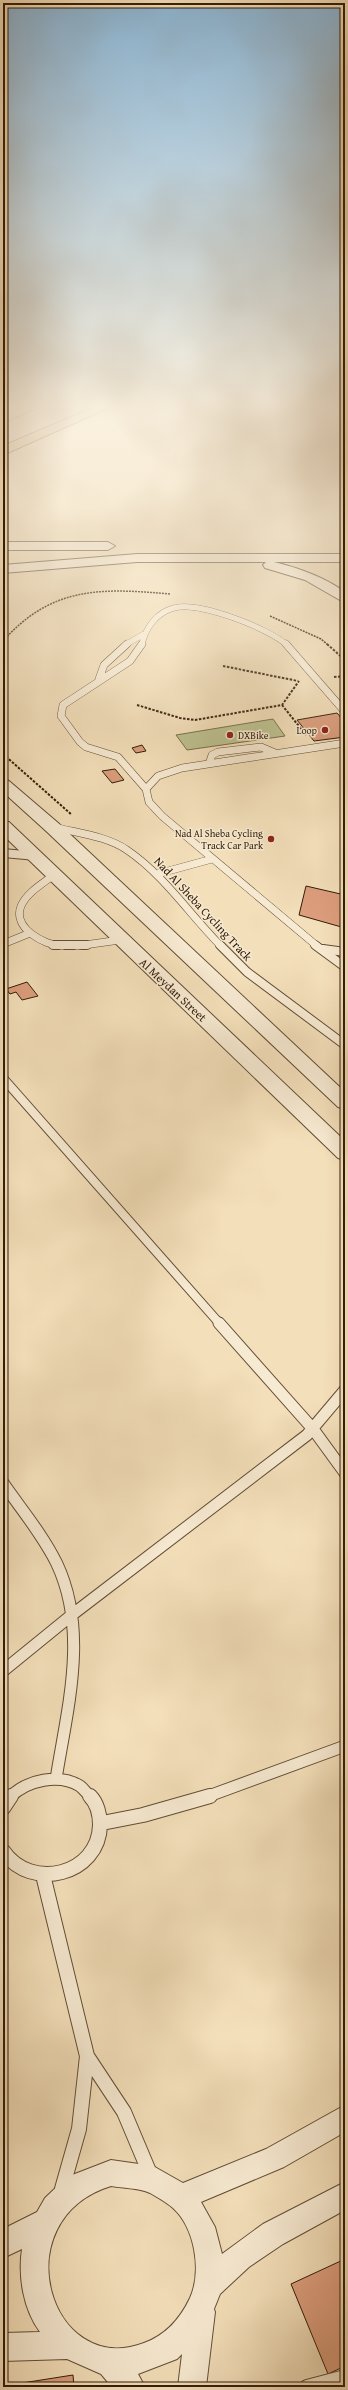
<svg xmlns="http://www.w3.org/2000/svg" width="348" height="2390" font-family="'Gentium Book Plus',serif">
<style>
.green{fill:#bdc18f;stroke:#786e4b}
.building{fill:#dd9e7e;stroke:#321c07}
.lines{fill:none;stroke-linecap:round;stroke-linejoin:round}
.service-far4-casing{stroke:#624d34;stroke-width:6}
.service-far3-casing{stroke:#624d34;stroke-width:8}
.service-far2-casing{stroke:#624d34;stroke-width:10}
.service-far1-casing{stroke:#624d34;stroke-width:13}
.service-casing{stroke:#624d34;stroke-width:16}
.minor-casing{stroke:#624d34;stroke-width:2}
.tertiary-casing{stroke:#624d34;stroke-width:2}
.primary-casing{stroke:#321c07;stroke-width:2}
.path-far1{stroke:#321c07;stroke-width:1.5;stroke-dasharray:2 1;stroke-linecap:butt}
.path{stroke:#321c07;stroke-width:2;stroke-dasharray:2.5 1.5;stroke-linecap:butt}
.service-far4{stroke:#f7ead2;stroke-width:5.5}
.service-far3{stroke:#f7ead2;stroke-width:7}
.service-far2{stroke:#f7ead2;stroke-width:8}
.service-far1{stroke:#f7ead2;stroke-width:11}
.service{stroke:#f7ead2;stroke-width:14}
.minor{fill:#f7ead2;fill-rule:evenodd}
.tertiary{fill:#f7ead2;fill-rule:evenodd}
.primary{fill:#eac07d;fill-rule:evenodd}
.poi-dot{fill:#8f2418;stroke:#f7ead2;stroke-width:1.5}
.labels{text-anchor:middle;stroke-width:3;stroke-linejoin:round;paint-order:stroke}
.far-poi-label{font-size:10px;fill:#321c07;stroke:#f7ead2;text-anchor:end}
.street-label{font-size:12px;fill:#321c07;stroke:#f7ead2}
</style>
<rect width="100%" height="100%" fill="#f3dfba"/>
<filter id="stains"><feTurbulence type="fractalNoise" baseFrequency=".005" numOctaves="4"/><feColorMatrix values="0 0 0 0 .2 0 0 0 0 .09 0 0 0 0 .02 0 0 0 .5 -.17"/></filter>
<radialGradient id="worn" r=".72"><stop offset=".6" stop-color="#630" stop-opacity="0"/><stop offset="1" stop-color="#630" stop-opacity=".3"/></radialGradient>
<path class="green" d="M273,719L285,736L187,750L176,735Z"/>
<path class="building" d="M337,713L345,722V737L314,741L297,720Z
M142,745L146,751L136,753L132,748Z
M115,769L124,780L112,783L102,771Z
M306,886L345,895V928L299,915Z
M27,982L38,996L22,1000L16,992L10,994L6,989Z
M345,2259V2366L328,2374L291,2284Z
M73,2375L74,2387H3V2386Z"/>
<g class="lines">
<g class="service-far4-casing">
<path id="service-far4" d="M125,645L144,634
M142,645C145,628 157,612 174,608C199,601 268,628 287,645"/>
</g>
<g class="service-far3-casing">
<path id="service-far3" d="M142,644L130,661L63,705L61,716L80,742L86,747L118,757L146,789
M286,644L345,712
M99,679L104,665L127,644
M209,764L212,755L218,752L261,747L275,753
M54,827C77,833 107,836 127,850C164,875 190,915 221,946
M55,874C44,883 27,892 21,906C12,928 44,945 62,946
M157,874L212,859
M3,944L30,933
M77,946L120,940
M317,946L162,816L149,802L146,789L158,776L182,768L345,743"/>
</g>
<g class="service-far2-casing">
<path id="service-far2" d="M53,945H87
M220,945L247,972L345,1045
M315,945L345,967
M323,949L345,952
M3,1078L220,1324"/>
</g>
<g class="service-far1-casing">
<path id="service-far1" d="M219,1323L313,1429L345,1473
M3,1483C21,1509 43,1535 57,1564C89,1632 67,1709 56,1779
M3,1671L73,1614L307,1435L345,1390
M10,1797C27,1780 59,1773 80,1786C84,1789 87,1794 91,1797
M206,1797L345,1746"/>
</g>
<g class="service-casing">
<path id="service" d="M3,1808L11,1796
M102,1823L143,1815L210,1796
M3,1851C31,1892 99,1875 100,1825C100,1815 97,1803 90,1796
M43,1875L87,2056L79,2129L62,2189
M87,2056L124,2112L151,2176
M307,2387L345,2377"/>
</g>
<g class="minor-casing">
<path id="minor" d="M3,849L36,852L43,856L36,860L3,857Z
M345,2105V2132L284,2167L201,2202L215,2227L222,2254L263,2224L345,2182V2210L283,2244L249,2267L220,2294L214,2309L215,2312L206,2387H178L182,2354L177,2359L138,2374L145,2387H112L101,2374L67,2359L3,2361V2333L40,2332C23,2309 18,2276 22,2249L3,2258V2229L37,2212L45,2198L67,2177L111,2160L153,2166L183,2183L266,2149ZM111,2186C122,2188 139,2188 150,2193C157,2197 166,2202 173,2208C195,2228 202,2271 190,2298C180,2319 166,2335 144,2343C50,2379 2,2220 111,2186Z"/>
</g>
<g class="tertiary-casing">
<path id="tertiary" d="M3,542H108L115,546L108,550H3Z
M137,554H345V562H274C299,568 324,577 345,592V603L305,580L265,568L263,565L266,562H137L3,573V565Z
M3,779L9,781L57,822L345,1092V1109L338,1107L45,830L3,792Z
M3,821L9,822L345,1141V1160L338,1158L3,835Z"/>
</g>
<g class="primary-casing">
<path id="primary" d="M30,404H46L3,423V415Z
M101,404H117L3,455V446Z"/>
</g>
<path class="path-far1" d="M270,616L321,639L328,645
M3,641C52,586 101,588 170,594"/>
<path class="path" d="M327,644L345,660
M223,666L298,681
M334,677L345,676
M137,705L180,718L195,720L282,705L299,681
M282,705L306,735
M3,754L72,815"/>
<use href="#service-far4" class="service-far4"/>
<use href="#service-far3" class="service-far3"/>
<use href="#service-far2" class="service-far2"/>
<use href="#service-far1" class="service-far1"/>
<use href="#service" class="service"/>
<use href="#minor" class="minor"/>
<use href="#tertiary" class="tertiary"/>
<use href="#primary" class="primary"/>
</g>
<linearGradient id="sky" x2="0" y2="1"><stop stop-color="#8bb6d6"/><stop offset="0.55" stop-color="#faf1e0"/><stop offset="1" stop-color="#faf1e0" stop-opacity="0"/></linearGradient>
<rect width="348" height="739" fill="url(#sky)"/>
<g class="poi-dot">
<circle cx="325" cy="730" r="4"/>
<circle cx="230" cy="735" r="4"/>
<circle cx="271" cy="839" r="4"/>
</g>
<g class="labels">
<g class="far-poi-label">
<text x="317" y="734">Loop</text>
<text x="238" y="739" text-anchor="start">DXBike</text>
<text x="263" y="837">Nad Al Sheba Cycling<tspan x="263" dy="12">Track Car Park</tspan></text>
</g>
<g class="street-label">
<text transform="translate(203 909) rotate(47)" y="4">Nad Al Sheba Cycling Track</text>
<text transform="translate(173 990) rotate(43)" y="4">Al Meydan Street</text>
</g>
</g>
<rect width="348" height="2390" fill="none" stroke="#f3dfba" stroke-width="16"/>
<rect x="4" y="4" width="340" height="2382" fill="none" stroke="#321c07" stroke-width="2"/>
<rect x="8" y="8" width="332" height="2374" fill="none" stroke="#321c07"/>
<rect width="100%" height="100%" filter="url(#stains)"/>
<rect width="100%" height="100%" fill="url(#worn)"/>
</svg>
